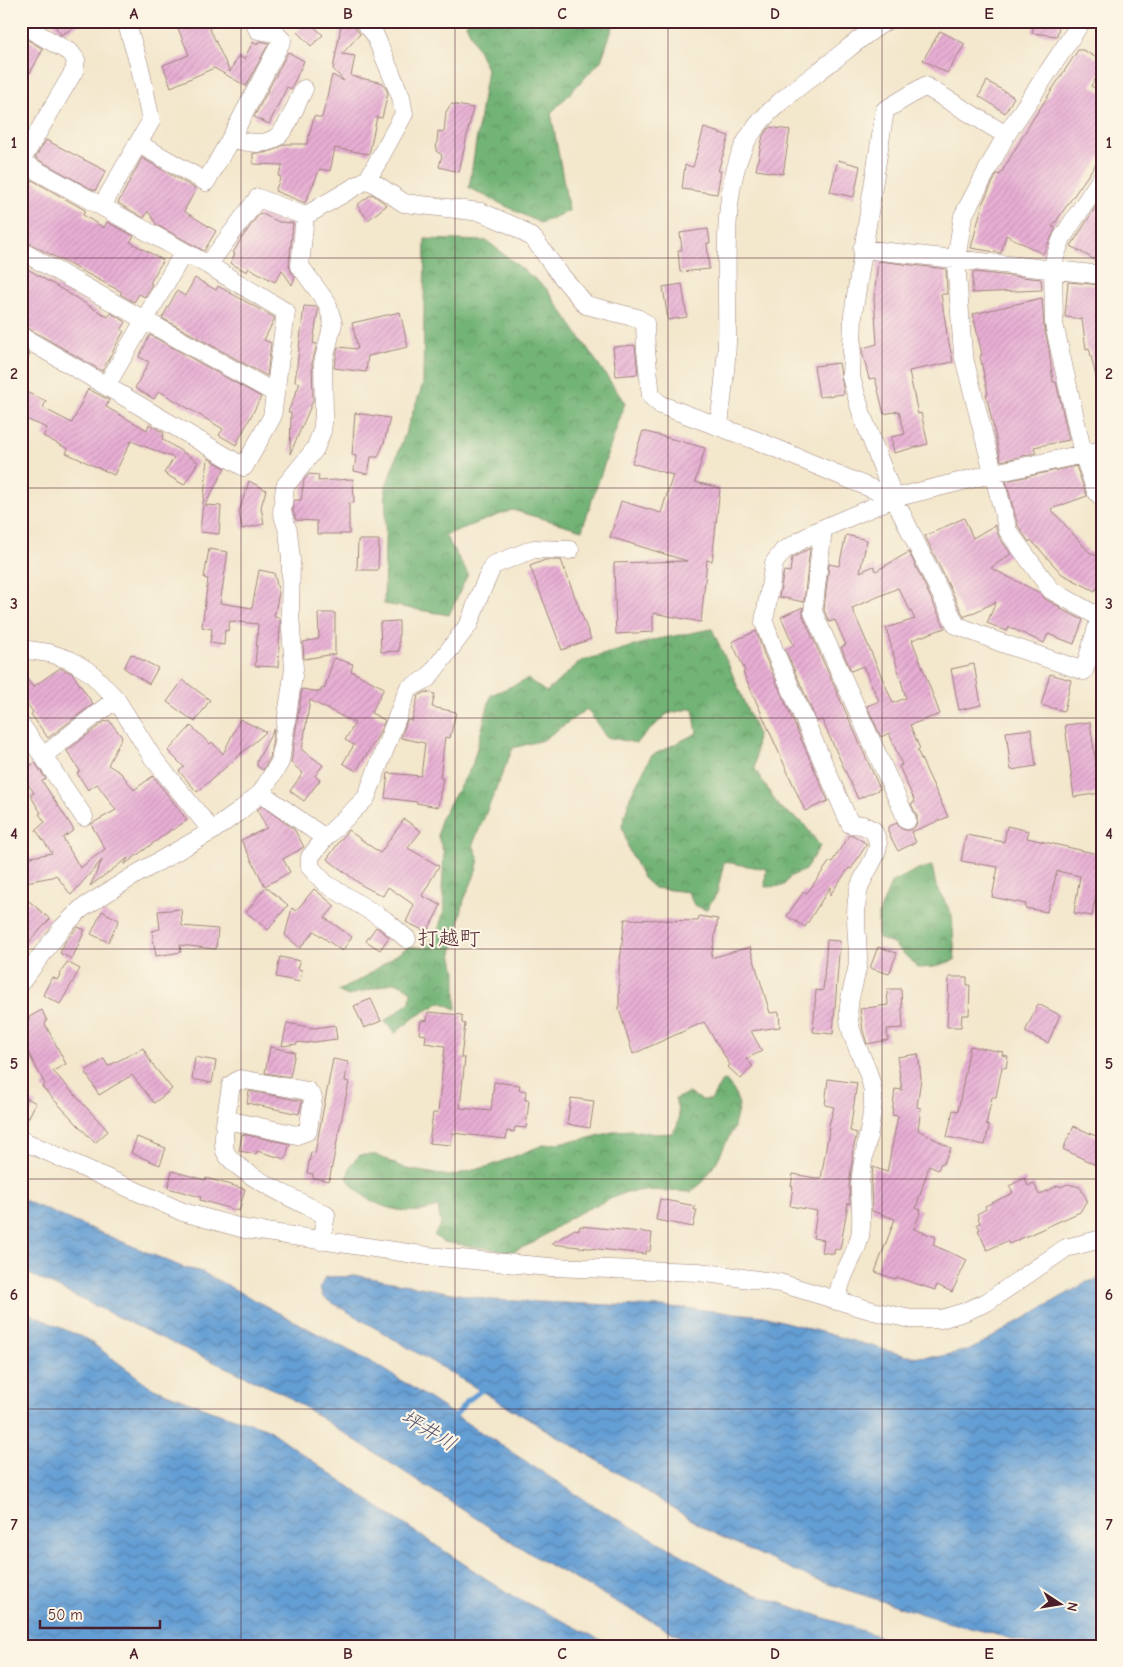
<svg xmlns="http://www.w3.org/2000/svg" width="1123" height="1667" font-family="'Comic Neue','Klee One',sans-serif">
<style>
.forest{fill:url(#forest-crowns);stroke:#5e6950}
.water{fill:url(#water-waves);stroke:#575e80}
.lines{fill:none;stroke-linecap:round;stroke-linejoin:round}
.stream{stroke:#649ed4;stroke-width:5}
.building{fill:url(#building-hatch);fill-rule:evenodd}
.minor-casing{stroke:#9e837c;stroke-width:19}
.minor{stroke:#fff;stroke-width:18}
.grid{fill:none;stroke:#4a1f2b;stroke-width:1;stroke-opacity:0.55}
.labels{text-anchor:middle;stroke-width:4.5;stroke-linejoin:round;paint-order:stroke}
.water-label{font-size:20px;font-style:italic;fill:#54526f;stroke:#fcf5e5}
.quarter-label{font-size:21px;fill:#4a1f2b;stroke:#fcf5e5}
.neatline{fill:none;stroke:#4a1f2b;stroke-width:2}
.grid-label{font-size:16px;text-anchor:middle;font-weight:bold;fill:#4a1f2b}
</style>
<defs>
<pattern id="forest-crowns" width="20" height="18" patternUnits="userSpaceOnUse" patternTransform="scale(1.25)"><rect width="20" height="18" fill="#72b376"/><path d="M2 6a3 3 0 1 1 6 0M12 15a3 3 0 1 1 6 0" fill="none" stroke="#609161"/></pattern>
<pattern id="water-waves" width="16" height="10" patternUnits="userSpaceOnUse" patternTransform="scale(1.25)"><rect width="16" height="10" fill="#649ed4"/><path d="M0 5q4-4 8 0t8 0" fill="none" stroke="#5480ac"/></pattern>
<pattern id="building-hatch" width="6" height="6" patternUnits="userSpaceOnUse" patternTransform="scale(1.25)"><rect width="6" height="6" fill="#e7aed4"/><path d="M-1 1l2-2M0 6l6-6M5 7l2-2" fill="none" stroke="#c895b6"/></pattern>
</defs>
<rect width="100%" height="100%" fill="#fcf5e5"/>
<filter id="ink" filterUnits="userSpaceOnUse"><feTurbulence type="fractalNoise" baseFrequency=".02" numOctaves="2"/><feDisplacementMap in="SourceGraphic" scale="10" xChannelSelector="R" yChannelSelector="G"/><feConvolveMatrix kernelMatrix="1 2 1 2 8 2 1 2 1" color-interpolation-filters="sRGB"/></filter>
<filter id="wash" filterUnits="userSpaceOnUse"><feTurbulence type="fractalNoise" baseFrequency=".0096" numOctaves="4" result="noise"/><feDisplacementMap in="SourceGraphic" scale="20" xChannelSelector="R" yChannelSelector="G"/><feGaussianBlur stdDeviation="1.12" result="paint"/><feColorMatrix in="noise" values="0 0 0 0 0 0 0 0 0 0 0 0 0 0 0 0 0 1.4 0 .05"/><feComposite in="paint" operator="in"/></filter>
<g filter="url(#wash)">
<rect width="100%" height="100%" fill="#f3e7cc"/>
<path class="forest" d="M471,21H615L601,61L551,113L569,211L540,223L469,188L487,69L466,24Z
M425,239L487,241L546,288L625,403L582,530L512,510L445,535L468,574L449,615L384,604L386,486L423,384Z
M712,629L729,666L757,733L755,769L779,807L803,823L820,846L805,870L791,876L783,886L765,887L766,869L724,862L717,893L706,910L694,905L688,892L654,888L643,878L629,850L622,826L630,797L651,756L697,733L693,708L667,714L636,743L606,737L587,709L543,740L513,748L473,844L479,860L474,877L464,900L452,953L456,972V1009L441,1002L415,1017L394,1034L385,1021L410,1002L411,991L404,986L395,982L348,996L338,991L365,977L409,946L424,948L437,934L445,907L442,890L444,853L438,837L440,820L472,766L491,695L528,679L546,692L581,661L658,639Z
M932,866L936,885L952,915L955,960L934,967L919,968L893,944L878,938V916L891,883L916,870Z
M722,1081H726L734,1091L739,1105L734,1127L717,1161L703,1182L691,1192L647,1190L626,1192L583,1211L565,1221L533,1243L511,1252L443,1242L434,1235L441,1224L438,1207C433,1208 427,1211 422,1211C394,1214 362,1202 347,1178L351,1164L360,1155H376L406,1169L449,1176L490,1166L543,1145L585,1139L617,1131L632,1130L655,1134L672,1133C682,1122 679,1113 675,1099L689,1093L702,1100H711Z"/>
<path class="water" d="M21,1199L182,1267L202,1272L382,1368L593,1505L746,1591L907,1646H700L673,1633L537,1558L284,1394L155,1335L21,1270Z
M359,1276L491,1300L685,1308L764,1316L907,1356L938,1357L972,1349L1087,1282L1102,1278V1646H1040L947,1622L813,1579L711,1532L597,1460L323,1297L320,1288L325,1277Z
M21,1310L88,1340L151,1387L210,1410L266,1428L375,1505L511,1595L613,1646H21Z"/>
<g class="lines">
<path class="stream" d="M451,1421L466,1402L486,1387"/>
</g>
<g id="blocks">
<path class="building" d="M52,21H85L61,35Z
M175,21H206L230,72L238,56L244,59L253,42L257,45L259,41L269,43L246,86L214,68L171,87L163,65L189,55Z
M308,21L323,35L311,46L297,32Z
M342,21H353L355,28L360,34L342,54L355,56L351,76L383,83L388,93L382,118L377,117L369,154L335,148L330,171L320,169L305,203L275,191L281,177L278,176L283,165L253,164V153H264L274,150L285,144H307L314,116L322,118L332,75L344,81L333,69Z
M1034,21H1060L1057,36L1032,33Z
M940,31L965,44L947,73L923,60Z
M21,36L43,49L30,73L21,68Z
M1078,50H1083L1102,61V69L1091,86L1102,92V155L1052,227L1056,228L1043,254L1006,235L1001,253L971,248L983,202L997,174L1000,175L1033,119Z
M288,52L304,61L291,89L287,87L269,124L254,117Z
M987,81L1014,97L1005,113L979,96Z
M451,104L473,108L459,172L439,167L442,155L436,151L438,131L444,132L446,112Z
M770,127L790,130L783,174L756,170L763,135Z
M704,128L729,136L718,171H721L717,194L682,189L685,165L693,167Z
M46,140L106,171L95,191L35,158Z
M142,158L196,189L184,211L216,231L204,251L157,225L148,211L144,218L118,203Z
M838,160L860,166L854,197L830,192Z
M32,180L85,210L83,215L104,228L107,222L134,236L130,242L163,260L150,283L152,284L145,297L139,294L134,302L120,294L122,292L21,239V201Z
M372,194L387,205L368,220L357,205Z
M1102,197V264L1071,246Z
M260,213L279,222L293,223L289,265L291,272L295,277L292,285L282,270L275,282L249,268L247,272L230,263L235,254L233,253L241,239Z
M708,229L710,243H707L709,269L680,272L678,250H682L680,233Z
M878,261L946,269L947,294H941L947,334L953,362L909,371L918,414L921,413L928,444L894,453L891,437L905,434L899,411L884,414L875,378L869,379L862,351L863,348L877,344L874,298Z
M21,265L108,317L111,313L126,322L121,330L124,331L102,371L26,327L21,325Z
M973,272L1041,279L1042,290L972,293Z
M195,278L216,290L218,286L275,318L264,340L271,343L267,376L162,318L177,291L185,296Z
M1068,282L1102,285V380L1097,381L1089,348L1086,349L1082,319L1065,317Z
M682,284L687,317L668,320L663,287Z
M1042,298L1044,326L1049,349L1053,382H1056L1069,440L1034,447L1036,453L1001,461L986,394H988L980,356L982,355L973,314Z
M304,306L317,307L318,310L313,343L317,344L312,363L313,401L290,454L291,413L288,412L300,383L295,382Z
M400,312L408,347L368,356L366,372L334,368L338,347L358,349L352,323Z
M150,335L261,397L236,445L219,435L223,429L159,391L154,399L135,388L149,362L139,357Z
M635,345L638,374L616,376L613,347Z
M21,348L30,354L21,371Z
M839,363L844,394L819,397L814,366Z
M88,389L109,400L106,407L147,430L149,424L164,433L162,439L198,462L184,485L164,473L174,458L131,441L114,475L66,453L68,449L43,436L47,428L21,417V390L46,401L43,408L72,423Z
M355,413L390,418L384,443L378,457H371L368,474L354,471L356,456L352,455Z
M643,431L705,448L695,482L720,488L712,561L707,560L701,622L653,613V632L616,634L614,563L687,561L610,537L621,501L661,513L673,475L632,463Z
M208,458L225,468L205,505L221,506L219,534L200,532Z
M1076,466L1087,496L1051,509L1089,552L1102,559V578L1095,591L1062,574L1031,540L1029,542L1018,526L1006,481Z
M309,474L319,475L318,481L353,479L354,503H349V534H317V521L296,520L293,511L294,500H301L304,480Z
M249,481L266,490L261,507L264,524L242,529L239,512Z
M964,518L973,538L995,525L999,537L1011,554L991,568L1040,593L1045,599L1060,607L1059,608L1083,620L1074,644L1048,634L1044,643L1009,627L1007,631L987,623L996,602L964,617L925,536Z
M846,535L867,540L860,572L874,566L876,571L909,552L945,628L912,640L940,714L910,725L920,749L917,750L948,817L911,832L916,842L898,851L888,832V827L897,823L900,828L905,830H911L915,827L917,822V816L911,804L915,802L899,766L902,765L889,733L881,737L867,706L879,701L863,666L851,671L841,647L846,645L835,620L829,622L824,610L829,564L839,566ZM898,588L915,619L886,628L906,698L893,703L852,608Z
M358,540H379L378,570H357Z
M810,548L804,602L779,597L784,571L790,572L792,558Z
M209,549L228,552L220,603L252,608L259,570L274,573L279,593L274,617L280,618V626L278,667L255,666L258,624L230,621L228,631L225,630L224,645L210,643L212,629L202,627L208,579L204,578Z
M545,560H561L591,639L562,650L530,566Z
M803,607V616L880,789L858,799L822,720L817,722L785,649L794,646L781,617Z
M318,613H335V654L304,659L303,642L319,639Z
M399,621V651L381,652L380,622Z
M756,631L764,654L828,801L805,811L743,672L745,671L732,642Z
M131,654L158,668L149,684L124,668Z
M334,658L353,664L351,671L384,688L371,713L385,720L378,736L356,771L343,763L354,745L345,740L355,723L310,700L302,750L323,765L315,776L320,780L304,801L290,791L303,773L291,763L302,689L320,692L322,688L324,689Z
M974,664L981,705L959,710L951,669Z
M60,668L72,673L93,704L48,738L31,714L33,712L21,696V671L33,687Z
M1050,674L1071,680L1064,711L1041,705Z
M183,680L210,700L195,722L167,702Z
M425,692L435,694L432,707L456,712L450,738L445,737L440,778H443L438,807L416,803L417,802L385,798L388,773L421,776L425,743L401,738L407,720L412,721L418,696Z
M240,719L266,732L241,754L240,753L241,754L197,792L179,771L184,767L168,751L191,726L210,744L212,742L223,754Z
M109,720L122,737L108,765L121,773L134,790L153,776L187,820L173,830L172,829L124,865L128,858L90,886L102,860L71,895L56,875L52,877L21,883V859L52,853L36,830L45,822L39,814L41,813L30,795L34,793L21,774V771L35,763L46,779L42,781L74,830L63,838L80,868L105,849L91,824L116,810L97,784L88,790L77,773L80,771L67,751L105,721L106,722Z
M1090,722L1100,793L1074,797L1065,725Z
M274,729L270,758L263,770L257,766V761Z
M1031,729L1036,766L1011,770L1006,732Z
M262,806L294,829L304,847L283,859L290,872L265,886L241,840L267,828L257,810Z
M404,819L421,831L408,848L439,866L422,896L441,905L427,932L406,922L414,905L388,887L383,896L363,886L327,859L348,830L380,853Z
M1007,826L1029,831L1027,838L1102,855V880H1099L1092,916L1074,913L1080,876L1057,871L1047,912L1025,908L1026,904L992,897L998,867L961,861L966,835L1004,842Z
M849,835H853L867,844L851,869L849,868L830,895V887L805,927L787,916L804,891L807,893L830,861L832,862Z
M266,887L288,905L268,930L246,912Z
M314,889L335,906L325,918L352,937L342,951L314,931L300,948L285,935L292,908L296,911Z
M29,901L50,919L21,951V909Z
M181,909L182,926L218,929L216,949L180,945L181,952L156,956L152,931L160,929L158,911Z
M102,911L119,920L108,942L91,934Z
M699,916L718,919L711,958L750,947L770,1013L779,1012L780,1027L751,1031L762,1051L746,1059L753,1066L741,1079L728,1067L730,1065L704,1022L633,1054L619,1009V969L625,919L698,921Z
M78,927L85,930L72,959L60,953L65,942Z
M376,927L389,937L380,950L366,941Z
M827,940L840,941L833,1034L813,1032L816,990L823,991Z
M878,947L897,953L889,974L870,968Z
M280,957L300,961L298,969L302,970L300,982L276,977Z
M67,962L80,969L60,1004L43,995L52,977L57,980Z
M949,977H967V985H970L969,1015H962L961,1027H947Z
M887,989H901L903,1028L887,1029L888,1040L867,1044L863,1031L860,1009L888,1005Z
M371,999L381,1021L364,1028L354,1006Z
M1038,1004L1060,1015L1048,1043L1025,1032Z
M42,1010L47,1021L45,1024L66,1064L53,1071L108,1131L95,1143L42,1087L45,1084L21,1039V1024L29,1020V1017Z
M428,1012L462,1015V1023L465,1024L461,1058H465L460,1108L491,1111L494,1082L520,1085L519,1090L526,1091L525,1100H529L526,1128L515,1127L514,1132L507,1131L506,1139L452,1133L451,1145L429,1143L433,1113H438L445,1046L425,1043L426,1035L419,1034L421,1020L427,1021Z
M287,1023L314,1028L335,1025L337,1039L306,1043L298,1042L297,1044L282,1046Z
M970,1046L1003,1052L1002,1055L1008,1056L1006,1068L1002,1067L996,1097H992L986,1125L989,1126L985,1145L947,1137L953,1110L958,1111Z
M270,1047L295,1052L290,1077L265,1073Z
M143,1048L152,1064L172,1089L154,1103L132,1075L99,1095L85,1071L104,1059L108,1066Z
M918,1054L921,1078L917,1107L921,1108L918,1130L951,1148L943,1164L941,1163L938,1170L929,1166L916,1208L921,1210L914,1229L936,1237L933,1245L967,1260L952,1292L937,1285L935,1290L896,1277L895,1279L875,1272L895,1219L872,1211L871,1187L873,1167L887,1172L898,1116L892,1115L895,1089L902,1090L897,1057Z
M195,1057L216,1061L212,1083L192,1079Z
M333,1059L348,1062L345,1081L349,1082L329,1181L313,1178V1174L307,1173L311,1152L315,1153Z
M828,1079L857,1083L850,1131L857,1133L852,1154H853L849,1186L850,1204L848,1203L840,1250L835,1249L834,1254L822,1252L824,1240L813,1238L817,1211L790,1206L793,1186H791L793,1174L821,1179L829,1129H828L834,1107L825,1105Z
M249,1091L302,1101L299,1114L247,1103Z
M21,1095L36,1103L22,1130H21Z
M571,1098L594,1101L590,1128L567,1124Z
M1074,1126L1102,1139V1168L1063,1149Z
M242,1134L290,1144L285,1159L257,1151L256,1154L239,1151Z
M137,1137L166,1148L160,1165L131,1153Z
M172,1171L205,1180L206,1178L245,1189L239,1211L200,1200L201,1197L168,1188Z
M1025,1178L1028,1186L1034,1183L1039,1195L1059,1185L1060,1187L1068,1184L1080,1187L1087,1200L1080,1212L1009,1244L1007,1241L987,1250L978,1230L980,1229L977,1224L980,1223L977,1214L986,1209L985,1206L1013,1193L1009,1186Z
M660,1199L695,1206L694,1210H697L693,1227L656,1220Z
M580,1226L652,1233L650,1251H646V1254L551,1244L575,1229L579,1230Z"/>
</g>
</g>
<g filter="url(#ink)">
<use href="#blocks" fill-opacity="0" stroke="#9e837c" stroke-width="1"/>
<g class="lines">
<g class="minor-casing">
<path id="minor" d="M1082,21L1006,135L963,216L956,260L963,354L1008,531L1051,590L1099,617
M21,24L71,53L76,60L74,71L21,161
M1006,135L925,86L885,110L853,315L851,377L862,415L894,498L956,625L999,642L1084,671L1102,610
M231,138L282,40L275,33L258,30L253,21
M139,144L206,182L231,138C283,155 284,128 304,89
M21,162L208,265L258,198L305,216
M1102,177L1062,238L1055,257L1053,269L1054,324L1083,454L1096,491L1102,498
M368,179L404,203L481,212L516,227L534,239L558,272L586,305L637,318L645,323L646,350L651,396L661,405L763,443L894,498
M102,206L151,121L140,68L126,21
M862,249L1102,275
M21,251L275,393
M21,336L244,467L272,417L286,312L208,265
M106,386L184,252
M719,426C722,398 726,370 727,342C729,283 718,192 747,140C765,109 803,84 831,62C849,48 866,33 886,21
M823,529L813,612L907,820
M21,649L49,653L70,660L91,673L116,699L153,758L212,831
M21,725L43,756L116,699
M43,756L84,817
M261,793L325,838L366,798L408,689L428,678L469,624L480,594L493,565L534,549L570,550
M325,838L310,857V867L326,884L385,920L407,939
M21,982L62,928L81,909L135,875L212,831L237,813L261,793L280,762L294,669L290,615L291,559L288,531L282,512L285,486L315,449L322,431L324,416L323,363L333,323L327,303L300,266L305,216L368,179L404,114L401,97L374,33L363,21
M227,1120L297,1135L308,1131L313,1098L308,1091L240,1079L231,1085C229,1101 221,1137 225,1151C233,1172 304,1204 326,1215L321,1241
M21,1140L183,1212L245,1229L428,1256L550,1267L699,1272L780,1283L873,1311L911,1319H941L964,1312L987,1302L1066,1248L1102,1239
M836,1301C839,1292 840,1283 844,1275C849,1262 857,1250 860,1236C863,1220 860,1203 860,1187C861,1157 873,1127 873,1097C872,1064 845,1039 849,1006C850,991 857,977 858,961C858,938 853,913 859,889C862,876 878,857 878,844C878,840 875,834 873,830L862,825L850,824L774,650L764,622L774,563L783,551L817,531L894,498L995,473L1102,450"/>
</g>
<use href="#minor" class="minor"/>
</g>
</g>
<path class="grid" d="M241,21V1646M455,21V1646M668,21V1646M882,21V1646M21,258H1102M21,488H1102M21,718H1102M21,949H1102M21,1179H1102M21,1409H1102"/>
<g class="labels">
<g class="water-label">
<text transform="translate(429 1430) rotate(31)" y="7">坪井川</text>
</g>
<g class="quarter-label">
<text x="449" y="945">打越町</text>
</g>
</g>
<rect width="1123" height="1667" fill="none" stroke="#fcf5e5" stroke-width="55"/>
<g transform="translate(1060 1604) rotate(102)" stroke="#fcf5e5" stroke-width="4" paint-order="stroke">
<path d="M0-4L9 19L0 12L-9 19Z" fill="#4a1f2b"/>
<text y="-8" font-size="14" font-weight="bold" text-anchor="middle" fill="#4a1f2b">N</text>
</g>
<path d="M40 1620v8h120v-8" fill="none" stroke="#4a1f2b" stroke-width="2.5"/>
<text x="48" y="1620" font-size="15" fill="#4a1f2b" stroke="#fcf5e5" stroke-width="4" paint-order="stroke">50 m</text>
<rect x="28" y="28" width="1068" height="1612" class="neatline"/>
<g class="grid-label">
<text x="134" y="19">A</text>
<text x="348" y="19">B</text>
<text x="562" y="19">C</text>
<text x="775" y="19">D</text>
<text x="989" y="19">E</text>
<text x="14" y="148">1</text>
<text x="1109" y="148">1</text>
<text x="14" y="379">2</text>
<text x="1109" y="379">2</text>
<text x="14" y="609">3</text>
<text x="1109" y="609">3</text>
<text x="14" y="839">4</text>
<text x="1109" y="839">4</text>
<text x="14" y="1069">5</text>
<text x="1109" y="1069">5</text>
<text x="14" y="1300">6</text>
<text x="1109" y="1300">6</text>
<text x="14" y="1530">7</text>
<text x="1109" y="1530">7</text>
<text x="134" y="1659">A</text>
<text x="348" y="1659">B</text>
<text x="562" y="1659">C</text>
<text x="775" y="1659">D</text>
<text x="989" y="1659">E</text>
</g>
</svg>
